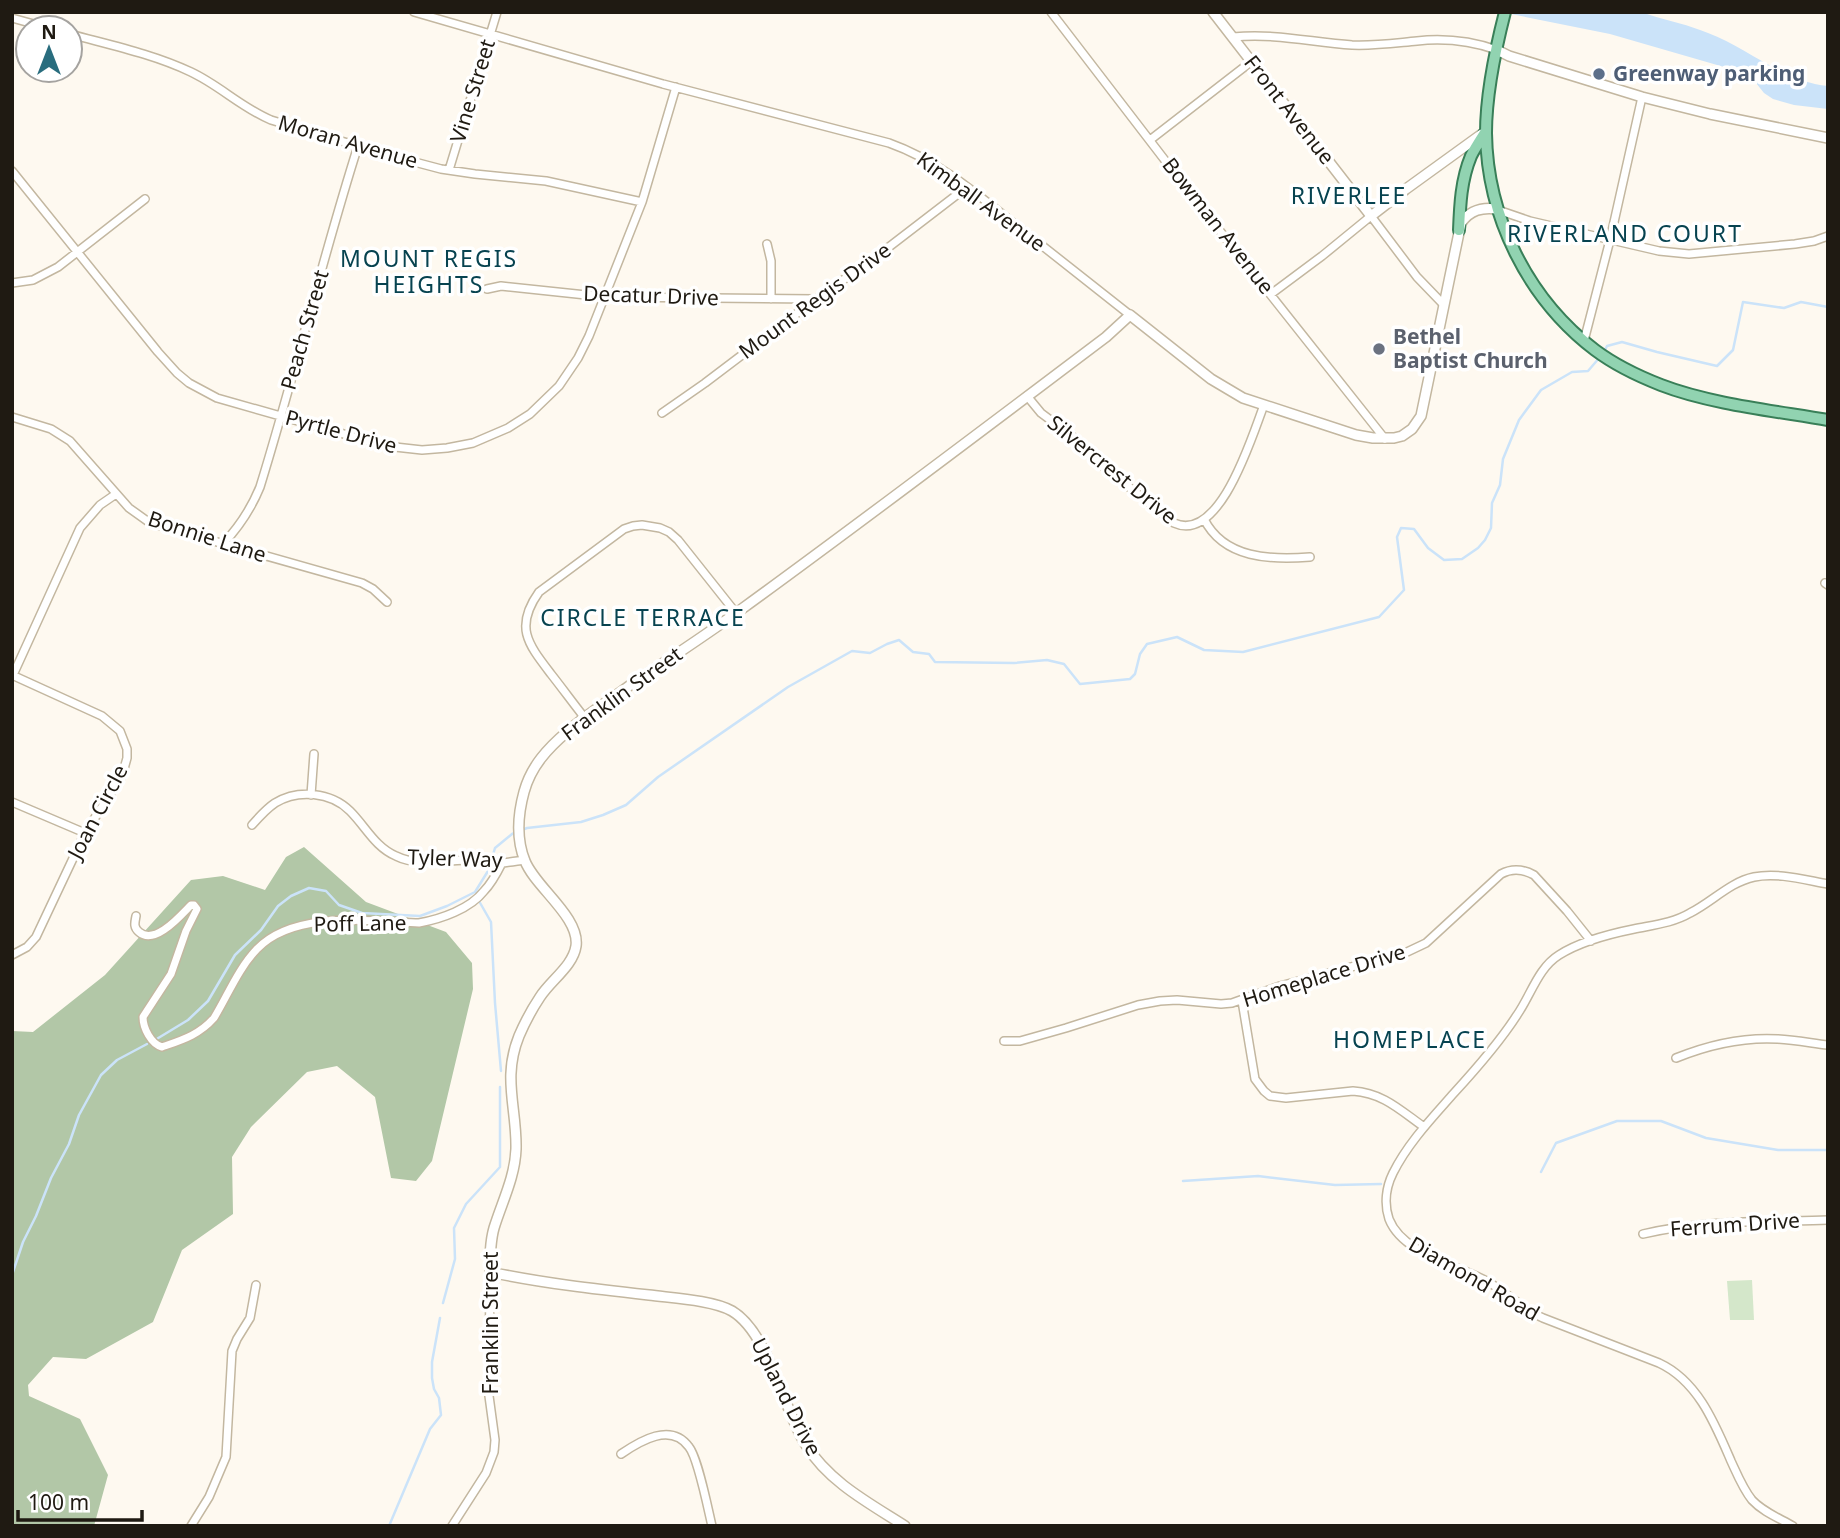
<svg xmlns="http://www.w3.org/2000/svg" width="1840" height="1538" font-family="'Noto Sans',sans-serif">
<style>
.green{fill:#d4e7ca}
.forest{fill:#b2c7a7}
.water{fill:#cbe3f9}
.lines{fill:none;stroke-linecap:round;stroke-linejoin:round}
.stream{stroke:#cbe3f9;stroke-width:2.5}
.minor-casing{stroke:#c3b7a0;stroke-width:10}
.tertiary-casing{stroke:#c3b7a0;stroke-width:12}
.primary-casing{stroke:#397f58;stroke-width:14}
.minor{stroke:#fff;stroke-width:7}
.tertiary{stroke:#fff;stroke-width:9}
.primary{stroke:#91d3b1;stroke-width:10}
.service-dot{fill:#5c6f8a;stroke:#fff;stroke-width:2.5}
.worship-dot{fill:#6b7280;stroke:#fff;stroke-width:2.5}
.labels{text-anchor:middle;stroke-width:7;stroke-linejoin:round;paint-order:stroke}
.service-label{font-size:21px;font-weight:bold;fill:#4e5e75;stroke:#fff;text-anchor:start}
.street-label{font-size:21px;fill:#1f1a12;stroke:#fff}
.worship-label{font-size:21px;font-weight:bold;fill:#5b616d;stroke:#fff;text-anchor:start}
.neighbourhood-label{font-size:23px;letter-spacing:2px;fill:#074350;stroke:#fff}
</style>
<rect width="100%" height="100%" fill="#fef9f0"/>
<path class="green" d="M1752,1280L1754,1320H1730L1727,1281Z"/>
<path class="forest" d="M304,847L366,902L446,932L472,963L473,989L432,1161L416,1181L391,1178L375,1097L337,1066L307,1072L251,1127L232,1157L233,1214L182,1250L153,1322L86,1359L53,1357L28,1385L29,1396L80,1419L108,1475L94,1526H12V1031L33,1032L105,975L191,880L223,876L265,890L286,857Z"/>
<path class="water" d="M1501,12H1641L1650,15C1669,21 1689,25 1708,33C1748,48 1784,82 1828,86V109L1794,105L1773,99L1764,93L1752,78L1724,67L1610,34Z"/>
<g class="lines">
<path class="stream" d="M1604,352L1607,346L1622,342L1657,352L1717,366L1733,350L1743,302L1784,308L1801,302L1828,307
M479,901L491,922L495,1003L501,1071
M155,1040L188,1020L208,1001L235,955L261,930L278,906L291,896L309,888L326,891L339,905L362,913L420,916L447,906L475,892L488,871L495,848L512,834L527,828L581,822L603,815L626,805L658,777L788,687L852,651L870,653L887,644L899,640L913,652L929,654L935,662L1014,663L1047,660L1064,664L1080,684L1130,679L1135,674L1140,654L1147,644L1177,637L1204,650L1243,652L1379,617L1404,590L1397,537L1401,528L1414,529L1428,548L1444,560L1462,559L1478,548L1485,540L1491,528L1492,503L1500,485L1503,459L1519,420L1541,390L1572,372L1588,371L1600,357
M1541,1172L1556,1143L1617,1121H1661L1706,1138L1778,1150H1828
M1183,1181L1258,1176L1335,1185L1381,1184
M12,1275L23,1242L36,1216L51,1178L69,1144L79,1115L101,1075L117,1060L147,1044
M443,1303L455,1259L454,1228L466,1204L500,1167V1087
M389,1526L430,1429L441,1415L439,1398L434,1389L432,1378V1362L440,1318"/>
<g class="minor-casing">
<path id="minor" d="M414,12L663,84L889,143C937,160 976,193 1016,225C1054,255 1092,285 1130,315
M1051,12L1197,202L1385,439
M12,18L48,28
M70,34C110,45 153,54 191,72C219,85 242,108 271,120L388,155L441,169L475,174L546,181L642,202
M1233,37C1275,33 1310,42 1352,45C1374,46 1395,43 1417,41C1444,38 1471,41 1497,50
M1150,140L1252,61
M449,170L497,12
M12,171L158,352L177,373L189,383L217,398L386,446L422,450L447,448L473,443L508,428L530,414L559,386L578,358L589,336L642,202L676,87
M1498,210L1530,221L1659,251L1689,254L1795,244L1814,241L1828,236
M767,244L771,261V299
M12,283L33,280L58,267L145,199
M487,289L501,286L605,297L815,299
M1271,294L1322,256L1371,216L1417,277L1444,305
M1584,341L1610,240L1642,97
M1027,396L1041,413L1080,442L1105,468L1174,523C1220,544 1252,436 1264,405
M662,413L705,383L804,308L885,250L967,187
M12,417L51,429L70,441L129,508L150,523L362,583L373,589L387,602
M1204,519C1224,559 1271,560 1310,557
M223,544C239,527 251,509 260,487C295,374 322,259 358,146
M1825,583L1828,585
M12,675L102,716L120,731L127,749V758L122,776L85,833L36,937L27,947L12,955
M13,675L80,528L100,505L116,494
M584,717C573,703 562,688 551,674C528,644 514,627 539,592L624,529L633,526L642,525L660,528L669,532L678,540L736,613
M311,795L314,754
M12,802L85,833
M252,825C259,817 266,809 275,803C298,789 331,792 350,811C366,827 375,847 396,856C418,867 447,860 471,860C482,860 492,863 503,863C510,862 517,861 525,860
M136,916C135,922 133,927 139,932C155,946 181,915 191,905H194L197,909L186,931L171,974L143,1017C143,1028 151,1044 162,1047C182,1040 199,1035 214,1018C228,995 238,969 257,949C294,910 371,921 419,923C441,919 470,909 484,891C492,883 497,873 502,863
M1242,1001L1255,1079L1264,1091L1270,1096L1286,1098L1353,1091C1383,1093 1400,1110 1424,1127
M1004,1041H1020L1066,1028L1138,1005L1160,1001L1177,1000L1221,1004L1232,1003L1280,986L1407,952L1426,943L1501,874C1512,868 1523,869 1534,875L1567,911L1591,941
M1676,1058C1708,1045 1744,1037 1778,1039C1795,1040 1811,1043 1828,1045
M1643,1234C1704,1220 1766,1222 1828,1220
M621,1454C640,1441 671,1422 689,1447C698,1458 708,1509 712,1526
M191,1526L209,1497L226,1457L232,1351L237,1339L250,1318L256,1285
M452,1526L486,1473L494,1452L495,1440L489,1396L490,1272
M1793,1526C1779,1518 1763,1512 1752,1500C1743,1489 1737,1474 1731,1461C1715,1424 1698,1381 1659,1363L1543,1318C1523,1309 1508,1294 1490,1283C1460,1265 1403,1255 1389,1219C1384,1204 1386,1187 1393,1173C1408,1143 1432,1118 1454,1093C1476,1069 1499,1043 1517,1015C1531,995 1538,968 1559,955C1581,941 1609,934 1634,929C1653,925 1673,923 1690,913C1712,902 1730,882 1754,877C1777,872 1805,880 1828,884"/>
</g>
<g class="tertiary-casing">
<path id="tertiary" d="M1213,12L1371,216L1406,189L1482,134
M1497,50L1509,56L1642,97L1710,114L1828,138
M905,1526C869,1503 829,1482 806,1445C783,1409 769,1333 732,1311C713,1300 671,1298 649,1295C595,1289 542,1283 490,1272C490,1257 490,1242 494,1228C502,1202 515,1177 516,1149C517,1108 502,1078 519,1036C525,1022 532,1009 540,997C551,980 573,966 576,946C580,917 535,887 525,861C516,839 518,814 524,792C531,766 548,748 568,731C587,714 609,701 629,686C666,661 703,637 739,611C863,521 984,429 1106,337L1130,315L1211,379L1243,398L1356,435L1373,438H1394L1402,436L1412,429L1421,416L1461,223C1470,210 1482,207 1497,209"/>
</g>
<g class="primary-casing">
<path id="primary" d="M1505,12C1495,51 1486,93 1486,133C1487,217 1528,299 1595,350C1615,365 1638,376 1661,385C1710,404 1776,411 1828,420
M1459,230C1460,205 1461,180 1471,156C1475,148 1481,139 1486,131"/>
</g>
<use href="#minor" class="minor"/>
<use href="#tertiary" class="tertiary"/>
<use href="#primary" class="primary"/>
</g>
<circle class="service-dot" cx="1599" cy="74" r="7"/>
<circle class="worship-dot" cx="1379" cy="349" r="7"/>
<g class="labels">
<g class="service-label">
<text x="1613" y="81">Greenway parking</text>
</g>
<g class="street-label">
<text transform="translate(473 91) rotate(-73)" y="7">Vine Street</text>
<text transform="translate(1289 110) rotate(52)" y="7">Front Avenue</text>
<text transform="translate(348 142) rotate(16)" y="7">Moran Avenue</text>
<text transform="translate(981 202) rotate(36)" y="7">Kimball Avenue</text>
<text transform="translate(1218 226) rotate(52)" y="7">Bowman Avenue</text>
<text transform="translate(651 296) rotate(2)" y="7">Decatur Drive</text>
<text transform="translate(815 301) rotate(-36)" y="7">Mount Regis Drive</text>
<text transform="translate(305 330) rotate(-74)" y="7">Peach Street</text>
<text transform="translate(341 432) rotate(15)" y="7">Pyrtle Drive</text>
<text transform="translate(1112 470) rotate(39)" y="7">Silvercrest Drive</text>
<text transform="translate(207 537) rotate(18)" y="7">Bonnie Lane</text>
<text transform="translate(622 694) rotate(-36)" y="7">Franklin Street</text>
<text transform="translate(98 812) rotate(-62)" y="7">Joan Circle</text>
<text transform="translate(455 859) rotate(2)" y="7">Tyler Way</text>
<text transform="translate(360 924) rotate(-1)" y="7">Poff Lane</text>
<text transform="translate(1324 976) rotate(-17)" y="7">Homeplace Drive</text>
<text transform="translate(1735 1225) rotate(-4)" y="7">Ferrum Drive</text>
<text transform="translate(1474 1279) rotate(30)" y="7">Diamond Road</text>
<text transform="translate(491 1323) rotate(-90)" y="7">Franklin Street</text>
<text transform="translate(786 1397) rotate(63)" y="7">Upland Drive</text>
</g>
<g class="worship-label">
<text x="1393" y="344">Bethel<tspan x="1393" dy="24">Baptist Church</tspan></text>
</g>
<g class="neighbourhood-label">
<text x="1349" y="204">RIVERLEE</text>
<text x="1625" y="242">RIVERLAND COURT</text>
<text x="429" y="267">MOUNT REGIS<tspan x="429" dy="26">HEIGHTS</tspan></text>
<text x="643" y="626">CIRCLE TERRACE</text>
<text x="1410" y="1048">HOMEPLACE</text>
</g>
</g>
<rect width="1840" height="1538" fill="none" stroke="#1f1a12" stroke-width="28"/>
<g transform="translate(49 49)"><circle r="33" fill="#ffffff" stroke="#a5a3a0" stroke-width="2"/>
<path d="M0-5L12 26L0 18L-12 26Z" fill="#296d7e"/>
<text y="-10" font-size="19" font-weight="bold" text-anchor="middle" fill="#1f1a12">N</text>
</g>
<path d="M18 1510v10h124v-10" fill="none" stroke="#1f1a12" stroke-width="3.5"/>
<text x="28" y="1510" font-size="21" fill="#1f1a12" stroke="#ffffff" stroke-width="5" paint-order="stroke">100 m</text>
</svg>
